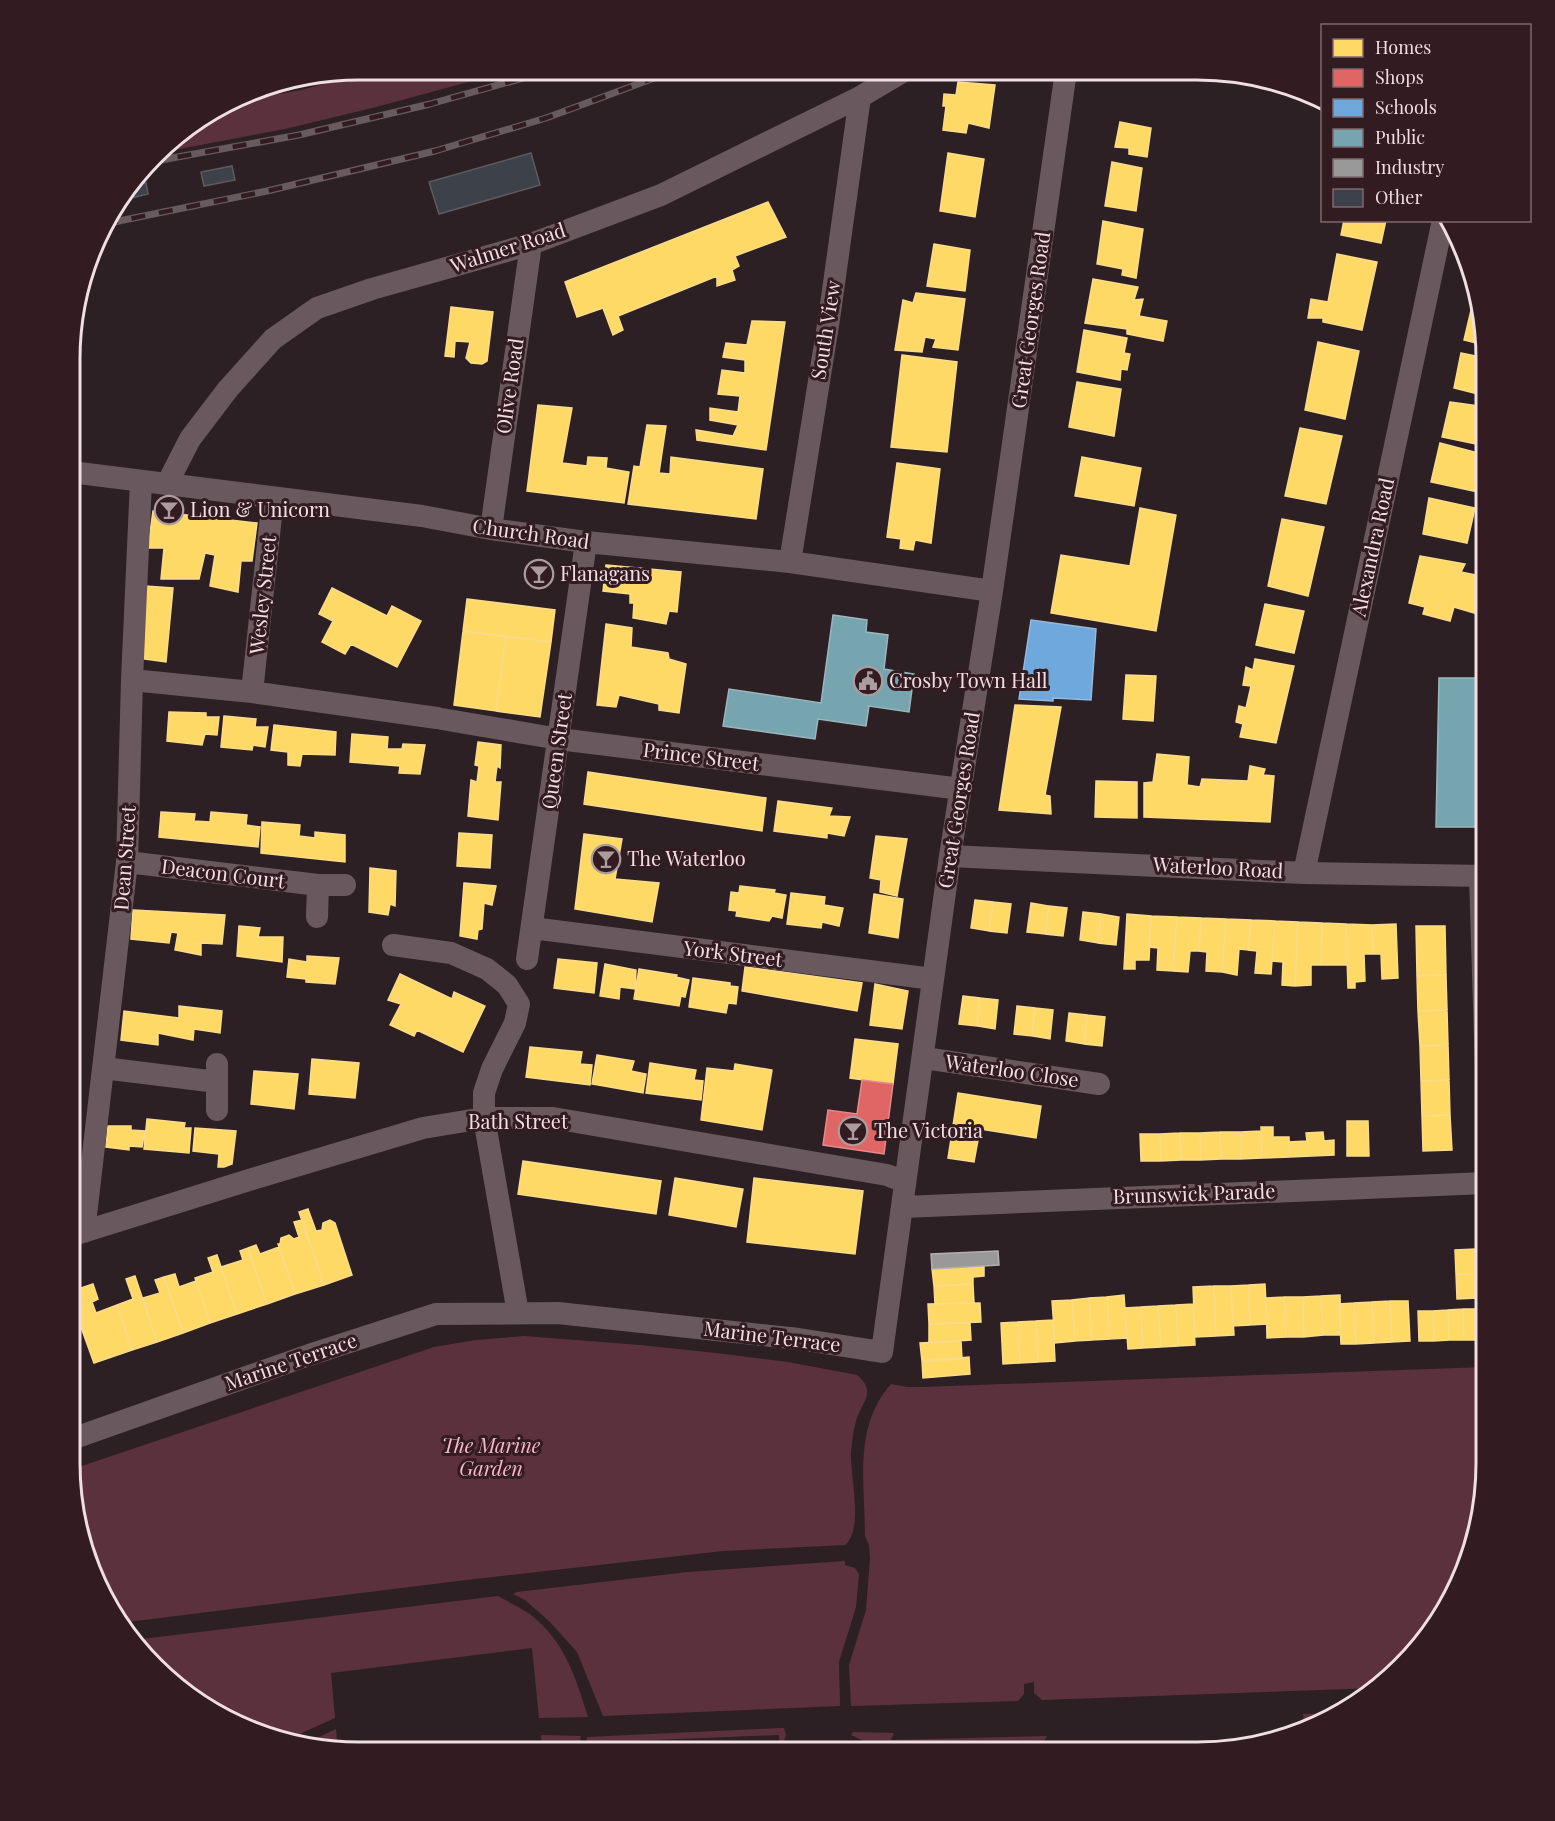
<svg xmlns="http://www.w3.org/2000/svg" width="1555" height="1821" font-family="'Playfair Display',serif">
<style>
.green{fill:#5c313e}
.homes{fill:#ffd966;stroke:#fadb8b;stroke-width:1.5}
.shops{fill:#e06666;stroke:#e48a8b;stroke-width:1.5}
.schools{fill:#6fa8dc;stroke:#95b8de;stroke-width:1.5}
.public{fill:#76a5af;stroke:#9ab6be;stroke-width:1.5}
.industry{fill:#999;stroke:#b3aeaf;stroke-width:1.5}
.building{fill:#3d414a;stroke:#5d5b60;stroke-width:1.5}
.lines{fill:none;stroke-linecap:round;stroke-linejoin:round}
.street{stroke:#69595e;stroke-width:22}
.rail-casing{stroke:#685b5f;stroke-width:7}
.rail{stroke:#321b21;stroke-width:4.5;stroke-dasharray:14;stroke-linecap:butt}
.labels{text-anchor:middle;stroke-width:6;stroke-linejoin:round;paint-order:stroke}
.street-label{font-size:20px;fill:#efdfe2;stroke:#321b21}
.poi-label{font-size:20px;fill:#efdfe2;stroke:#321b21;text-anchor:start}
.park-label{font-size:20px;font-style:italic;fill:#fab7c8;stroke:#321b21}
.rim{fill:none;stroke:#efdfe2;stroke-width:3}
</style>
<rect width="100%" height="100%" fill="#2d2024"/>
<path class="green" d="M381,69H516L376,107L285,129L158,153L168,141L234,102L301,90Z
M524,1336L640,1345L716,1353L788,1362L857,1375C878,1393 861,1402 856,1421C853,1431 852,1442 851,1453C850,1476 864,1530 845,1545L723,1551L458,1581L120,1623L108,1607L79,1538L70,1470L434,1347L476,1340Z
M1485,1367V1482L1447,1607L1401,1667L1374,1688L1042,1700L1034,1693V1682L1024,1684V1694L1018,1701L851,1706L849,1665L866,1610L870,1559L869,1545L865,1536C865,1483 853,1427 891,1384L907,1387H922Z
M845,1561V1565L855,1568L859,1574L856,1607L839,1662L840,1706L603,1716L577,1652L550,1622L525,1600L513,1594L517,1592L688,1572Z
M498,1596C509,1602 521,1608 531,1615C565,1642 576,1678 588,1717L539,1718L532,1648L331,1673L335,1718L293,1737L214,1713L154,1667L133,1640Z
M1342,1713H1341L1305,1729L1303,1714Z
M781,1728H784L786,1735L781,1751L779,1750V1735L605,1742V1751H585L587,1737Z
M336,1729L338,1751L309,1742L313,1740Z
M853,1732L894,1733L891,1740L1047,1736L1039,1751H885L851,1735Z
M541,1735L581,1736L579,1751H542Z"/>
<path class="homes" d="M958,82L995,85L989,128L968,123L966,133L943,130L946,106H943L944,94L956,95Z
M1120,122L1151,128L1147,157L1129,154V148L1115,147Z
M948,153L984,159L975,217L940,211Z
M1112,162L1142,168L1136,211L1105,206Z
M768,202L786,237L735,256L739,266L732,270L735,280L717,286V276L618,316L623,330L613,335L603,308L577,317L565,282Z
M1344,220H1386L1381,243L1341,235Z
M1103,221L1143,229L1136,278L1122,275L1123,269L1097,264Z
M934,244L970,250L965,291L927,286Z
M1337,254L1377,262L1362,330L1323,322V318H1308L1311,299L1328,302Z
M1093,279L1138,287L1134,300L1143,299L1139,316L1167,321L1163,341L1127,334V329L1085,323Z
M916,293L965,299L958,350L933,347L936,339L925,337L922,352L895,350L903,300L913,303Z
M1472,306L1479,308L1484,345L1464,340Z
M451,307L493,312L487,361L482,364L471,363L466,358L470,342L455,341L454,357L445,356Z
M752,321L785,322L766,450L697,440L696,430L733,436L738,425L710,420V408L738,412L740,396L718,394L722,370L745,373V360L723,357L726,343L747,345Z
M1084,330L1127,338L1124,353L1130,354L1127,370L1121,369L1120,380L1077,372Z
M1318,342L1359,351L1345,419L1305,410Z
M1461,353L1486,358V396L1454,388Z
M902,355L957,362L947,452L891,447Z
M1077,382L1121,389L1114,436L1069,427Z
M1450,402L1486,407V446L1442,437Z
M538,405L572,408L562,463L587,466L588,457L607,458L606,468L629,472L624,503L527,491Z
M647,425L666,426L659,473L670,474L671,457L763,469L756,519L628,504L634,466L640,467Z
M1300,428L1342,436L1326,504L1285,496Z
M1440,443L1486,455V479L1483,493L1431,482Z
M1082,457L1141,468L1134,506L1075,496Z
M897,463L940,469L931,543L915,540L913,550L900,548L901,539L887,537Z
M1429,498L1475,508L1467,543L1423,534Z
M1140,508L1176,515L1156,631L1051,613L1061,555L1130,566Z
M153,511L257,523L252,561H241L238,592L210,586L215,555L205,553L199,579H161L164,548H148Z
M1282,519L1324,527L1308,596L1268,586Z
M1420,556L1465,564L1461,572L1486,577V594L1481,615L1454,607L1450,621L1423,614L1425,607L1409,603Z
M606,565L681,572L677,612L669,611L666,624L633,618L634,603H630V594L603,591Z
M145,586L173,588L166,662L138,658Z
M332,588L387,616L392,606L421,621L397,667L351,644L345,654L322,642L333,621L319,614Z
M467,599L555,610L551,642L463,631Z
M1265,604L1304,611L1294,653L1256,645Z
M606,624L632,628L631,647L668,653L669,659L686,664L679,713L659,710V704L619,695L616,707L597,705Z
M463,631L506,636L496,711L454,705Z
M506,636L551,642L540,717L496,711Z
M1255,659L1294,666L1276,743L1240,737L1243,724L1236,722L1239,706L1246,708L1251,686L1243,685L1246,667L1253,670Z
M1126,675L1156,676L1153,721L1123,719Z
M1015,705L1061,707L1045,795L1050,796L1051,814L999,810Z
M169,712L206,713V717H219L217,735L205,734L202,745L167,741Z
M224,716L256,719L255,727H268L265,747L253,745L252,750L221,747Z
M274,725L336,732L335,755L302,754L300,766L288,765V752L271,750Z
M352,734L388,737L387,749H402L403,744L425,745L420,774L399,773L400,766L350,762Z
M478,742L501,745L500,768L497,766L495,782H501L498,820L468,816L471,780L477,782L479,766L475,765Z
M1157,754L1189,757L1187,785L1200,787L1202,779L1248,781L1250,766L1265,769L1263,775L1274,776L1270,822L1144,817V783L1153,782Z
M588,772L766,798L762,831L584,804Z
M1096,781L1137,782V818L1095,817Z
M778,801L832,808L829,816L850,817L844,836L827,833V838L774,831Z
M161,812L195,814L194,821L210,822L211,812L247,815L246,825L260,827L258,847L159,837Z
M262,822L300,825L299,836L315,838V832L345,835V862L261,853Z
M459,833L492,835L490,868L457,866Z
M584,834L622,839L615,879L659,883L652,922L575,909Z
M876,836L907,839L897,896L880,892L881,880L870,878Z
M370,868L396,871L395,906L390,904L388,915L369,912Z
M464,883L496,886L492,905L484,903L482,929L478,930L477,939L460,936Z
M740,886L775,890L774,893L786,895L782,918L772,916L769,921L736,916L737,911L729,910L731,892L739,893Z
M791,893L825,897L824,905L843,908L839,926L822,922L821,928L787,924Z
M874,894L903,899L898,938L869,933Z
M975,900L993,902L989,931L971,928Z
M993,902L1011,904L1007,933L989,931Z
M1031,903L1049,906L1045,934L1027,932Z
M1049,906L1067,908L1063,936L1045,934Z
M133,910L225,915L222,944L201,943V955L175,950L178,933L171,932L169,943L131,939Z
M1083,912L1101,914L1098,943L1080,940Z
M1101,914L1119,917L1116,945L1098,943Z
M1127,914L1151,916L1149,960H1135V969H1124Z
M1151,916L1177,917L1173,971L1157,970L1158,948L1149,947Z
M1177,917L1201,918L1199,951H1190L1188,972L1173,971Z
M1201,918L1226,919L1222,972L1206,971L1207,952L1199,951Z
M1226,919L1251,920L1248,950L1239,949L1237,975L1222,972Z
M1251,920L1275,921L1271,974L1255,973L1257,951L1248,950Z
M1275,921L1298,922L1295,986L1282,985L1283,962L1272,961Z
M1298,922L1322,923L1321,965H1311V985L1295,986Z
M1322,923L1346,924L1347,965H1321Z
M1346,924L1372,925L1373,954H1364L1365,981L1355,982V988H1348Z
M1396,924L1398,978L1382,979L1381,954H1373L1372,925Z
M239,926L260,928L258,937H283L282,962L237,956Z
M1416,926H1445L1446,975L1417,976Z
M307,956L339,958L335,984L306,982V979L287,977L289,959L307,962Z
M558,959L597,963L594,993L554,988Z
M605,964L636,970L635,989L620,987L619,999L600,996Z
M745,967L862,983L857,1011L742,991Z
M639,969L677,975L676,977L689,980L685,997L681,996L679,1006L634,999Z
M400,974L452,999L454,992L485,1006L463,1052L417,1030L414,1036L390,1025L401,1004L388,1000Z
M1446,975L1447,1010L1418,1011L1417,976Z
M693,978L730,983V986L738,987L736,1004L728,1003L726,1013L689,1007Z
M875,984L908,991L902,1029L870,1025Z
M963,996L980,998L977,1026L959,1024Z
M980,998L998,1000L995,1029L977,1026Z
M179,1006L222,1011L220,1033L194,1029L193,1040L158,1033V1045L121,1040L124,1011L179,1018Z
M1017,1006L1035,1008L1032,1036L1014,1034Z
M1035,1008L1053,1010L1050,1039L1032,1036Z
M1447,1010L1448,1045L1420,1046L1418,1011Z
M1069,1013L1087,1015L1084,1044L1066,1041Z
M1087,1015L1105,1017L1102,1046L1084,1044Z
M855,1039L898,1044L893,1084L850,1078Z
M1448,1045L1449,1080L1421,1081L1420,1046Z
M530,1047L582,1052L580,1064L592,1065L590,1085L526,1077Z
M597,1055L634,1061L631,1071L646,1074L643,1093L592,1084Z
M312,1059L359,1063L355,1098L309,1094Z
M650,1063L696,1070L694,1080L703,1081L701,1100L646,1093Z
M735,1064L772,1070L762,1130L701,1120L707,1068L734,1071Z
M254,1071L298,1074L294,1109L251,1104Z
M1449,1080L1450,1115L1422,1116L1421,1081Z
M958,1093L1041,1106L1036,1138L980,1129L974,1162L948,1158Z
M1450,1115L1452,1150L1423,1151L1422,1116Z
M147,1119L185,1123L184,1128H191L189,1153L144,1149Z
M1347,1121H1368L1369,1156H1347Z
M108,1126H131V1130L145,1131L142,1147L129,1146V1150L106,1147Z
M1261,1127H1273V1137H1289L1290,1157L1262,1158Z
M195,1128L236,1131L232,1164L224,1167H218L219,1154L193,1151Z
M1261,1131L1262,1158L1241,1159V1132Z
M1220,1132L1221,1159L1201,1160L1200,1133Z
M1220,1132H1241V1159H1221Z
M1323,1132L1324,1141L1334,1140V1155L1290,1157L1289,1142L1307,1141L1306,1133Z
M1180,1133L1181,1160L1161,1161L1160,1134Z
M1180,1133H1200L1201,1160H1181Z
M1140,1134H1160L1161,1161H1141Z
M523,1161L661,1181L656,1214L518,1194Z
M675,1178L743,1189L736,1227L669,1215Z
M754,1178L863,1191L855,1254L747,1242Z
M308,1209L316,1231L322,1230L323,1223L330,1220L335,1223L352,1275L324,1285L299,1212Z
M302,1220L324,1285L295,1294L278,1244H280L281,1238L289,1235L294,1239L299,1237L294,1222Z
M256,1245L260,1254L279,1247L295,1294L267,1304L248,1248Z
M248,1248L267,1304L237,1314L221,1267L243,1260L240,1251Z
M1475,1249L1476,1274H1456L1455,1250Z
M217,1255L237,1314L210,1323L195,1278L213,1272L208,1258Z
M984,1266V1276L973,1277V1284L934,1286L932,1269Z
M175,1274L179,1287L196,1281L210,1323L183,1333L164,1277Z
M1456,1274H1476L1477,1298L1457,1299Z
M135,1276L157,1342L132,1350L117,1305L133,1299L126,1279Z
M164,1277L183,1333L157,1342L143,1298L160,1293L155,1280Z
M93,1284L98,1299L92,1302L96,1313L117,1305L132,1350L94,1363L69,1294V1292Z
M973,1284L974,1303L935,1304L934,1286Z
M1265,1284L1267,1324L1250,1325L1249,1285Z
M1249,1285L1250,1325L1233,1326L1231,1286Z
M1214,1286H1231L1234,1335L1216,1336Z
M1214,1286L1216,1336L1195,1337L1193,1287Z
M1124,1295L1127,1338L1110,1339L1107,1297Z
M1340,1295L1341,1335H1323L1321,1296Z
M1321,1296L1323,1335L1304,1337L1303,1297Z
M1107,1297L1110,1339L1092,1340L1089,1298Z
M1284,1297L1286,1337L1267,1338L1266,1298Z
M1284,1297H1303L1304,1337H1286Z
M1089,1298L1092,1340L1075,1341L1072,1300Z
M1072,1300L1075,1341L1055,1343L1052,1301Z
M1390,1301L1392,1342L1374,1343L1372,1302Z
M1390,1301H1408L1410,1341L1392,1342Z
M1372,1302L1374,1343L1356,1344L1354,1303Z
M980,1303L981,1322L929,1324L928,1304Z
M1354,1303L1356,1344H1341L1339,1304Z
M1193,1304L1195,1345L1178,1346L1176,1305Z
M1176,1305L1178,1346L1161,1347L1158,1306Z
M1158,1306L1161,1347L1143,1348L1141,1307Z
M1141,1307L1143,1348L1128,1349L1125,1308Z
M1463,1309H1477L1478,1340H1464Z
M1463,1309L1464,1340H1449L1448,1310Z
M1448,1310L1449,1340L1434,1341L1433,1311Z
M1418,1311H1433L1434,1341H1419Z
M1053,1320L1055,1361L1038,1362L1036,1321Z
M1036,1321L1038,1362L1020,1363L1018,1322Z
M1018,1322L1020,1363L1003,1364L1001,1323Z
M970,1323L971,1340L929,1343V1324Z
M1485,1328V1356L1479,1357L1478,1329Z
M961,1341L962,1359L922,1361L920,1343Z
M969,1357L970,1374L923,1378L922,1361Z"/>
<path class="shops" d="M862,1080L893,1084L884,1154L823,1145L828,1110L857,1114Z"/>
<path class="schools" d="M1031,620L1096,629L1091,700L1053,698V701L1019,699Z"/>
<path class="public" d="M833,615L867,620L866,632L888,635L884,669L914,674L909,712L869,706L866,726L818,719L815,739L723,726L729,689L821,703Z
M1439,678H1486V827H1436Z"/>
<path class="industry" d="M998,1251L999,1265L932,1269L931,1254Z"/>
<path class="building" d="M531,153L540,185L439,214L429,182Z
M232,166L235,180L204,186L201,172Z
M146,183L148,194L131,198L129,188L130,186Z"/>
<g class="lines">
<path class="street" d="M71,472L422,516L491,529L586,542L790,562L992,591
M167,484L190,439L228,389L273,339L317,308L372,289L531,244L661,195L860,97L904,71
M491,529L531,244
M790,562L829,319L860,97
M132,680L252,692L273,498
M252,692L437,718
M442,719L559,739L961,789
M950,856L1304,873L1486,876
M127,862L318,885H345
M1304,873L1443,220
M1480,876L1486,1070
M317,917L318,885
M532,928L933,979
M393,945L451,953L487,969L507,985L519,1004L515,1023L492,1069L484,1093V1118L518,1313
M527,959L586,542
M924,1058L1099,1084
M217,1064V1110
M103,1068L217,1082
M903,1207L1486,1183
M84,1232L127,862L132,680L141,481
M70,1236L249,1180L423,1128L484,1118H553L887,1175L905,1182
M69,1440L309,1355L436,1314L558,1313L799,1339L882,1352L950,856L992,591L1066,71"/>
<g class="rail-casing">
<path id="rail" d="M150,162L299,135L430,104L552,70
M104,224L267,191L435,151L546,118L676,70"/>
</g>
<use href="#rail" class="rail"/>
</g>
<defs>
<g id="bar-ring" transform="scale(1.5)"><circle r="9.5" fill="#321b21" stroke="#ab9ca0" stroke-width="1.5"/><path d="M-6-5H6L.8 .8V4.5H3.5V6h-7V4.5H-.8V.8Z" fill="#ab9ca0"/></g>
<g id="civic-ring" transform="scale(1.5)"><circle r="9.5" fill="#321b21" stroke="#ab9ca0" stroke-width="1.5"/><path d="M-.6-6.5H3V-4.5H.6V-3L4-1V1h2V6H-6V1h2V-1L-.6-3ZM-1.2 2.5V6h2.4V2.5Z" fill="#ab9ca0"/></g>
</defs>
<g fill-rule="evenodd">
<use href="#bar-ring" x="169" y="510"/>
<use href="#bar-ring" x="539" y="574"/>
<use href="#civic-ring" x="868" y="681"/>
<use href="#bar-ring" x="606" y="859"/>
<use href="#bar-ring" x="853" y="1131"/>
</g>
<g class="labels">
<g class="street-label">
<text transform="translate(508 248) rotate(-18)" y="7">Walmer Road</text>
<text transform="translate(1031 320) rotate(-82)" y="7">Great Georges Road</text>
<text transform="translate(826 330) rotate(-81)" y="7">South View</text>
<text transform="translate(510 386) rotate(-82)" y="7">Olive Road</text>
<text transform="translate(531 534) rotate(8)" y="7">Church Road</text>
<text transform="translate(1373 547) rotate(-78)" y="7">Alexandra Road</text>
<text transform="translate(263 595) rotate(-84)" y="7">Wesley Street</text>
<text transform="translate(557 751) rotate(-82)" y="7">Queen Street</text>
<text transform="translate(701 757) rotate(7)" y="7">Prince Street</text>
<text transform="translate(959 800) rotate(-81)" y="7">Great Georges Road</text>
<text transform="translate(125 858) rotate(-86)" y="7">Dean Street</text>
<text transform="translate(1218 868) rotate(3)" y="7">Waterloo Road</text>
<text transform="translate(223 874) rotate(7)" y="7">Deacon Court</text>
<text transform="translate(733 954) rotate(7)" y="7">York Street</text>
<text transform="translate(1012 1071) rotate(8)" y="7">Waterloo Close</text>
<text x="518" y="1129">Bath Street</text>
<text transform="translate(1194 1194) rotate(-2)" y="7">Brunswick Parade</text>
<text transform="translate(772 1337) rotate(7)" y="7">Marine Terrace</text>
<text transform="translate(291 1362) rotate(-19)" y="7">Marine Terrace</text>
</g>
<g class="poi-label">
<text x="190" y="517">Lion &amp; Unicorn</text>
<text x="560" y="581">Flanagans</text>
<text x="889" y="688">Crosby Town Hall</text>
<text x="627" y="866">The Waterloo</text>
<text x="874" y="1138">The Victoria</text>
</g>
<g class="park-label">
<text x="491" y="1453">The Marine<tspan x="491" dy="23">Garden</tspan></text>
</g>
</g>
<path d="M0 0H1555V1821H0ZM359 80H1197A279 279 0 0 1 1476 359V1463A279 279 0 0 1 1197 1742H359A279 279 0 0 1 80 1463V359A279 279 0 0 1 359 80Z" fill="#321b21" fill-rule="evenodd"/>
<path class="rim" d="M359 80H1197A279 279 0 0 1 1476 359V1463A279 279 0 0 1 1197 1742H359A279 279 0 0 1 80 1463V359A279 279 0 0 1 359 80Z"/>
<rect x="1321" y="24" width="210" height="198" fill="#321b21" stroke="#7e696e" stroke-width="1.5"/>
<rect x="1333" y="39" width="30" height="18" fill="#ffd966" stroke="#7e696e" stroke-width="1.5"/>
<text x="1375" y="54" font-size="18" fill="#efdfe2">Homes</text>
<rect x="1333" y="69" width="30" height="18" fill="#e06666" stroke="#7e696e" stroke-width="1.5"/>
<text x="1375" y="84" font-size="18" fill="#efdfe2">Shops</text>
<rect x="1333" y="99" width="30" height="18" fill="#6fa8dc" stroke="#7e696e" stroke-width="1.5"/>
<text x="1375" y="114" font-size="18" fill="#efdfe2">Schools</text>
<rect x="1333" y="129" width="30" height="18" fill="#76a5af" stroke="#7e696e" stroke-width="1.5"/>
<text x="1375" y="144" font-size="18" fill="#efdfe2">Public</text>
<rect x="1333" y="159" width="30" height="18" fill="#999999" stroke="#7e696e" stroke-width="1.5"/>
<text x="1375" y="174" font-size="18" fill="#efdfe2">Industry</text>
<rect x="1333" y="189" width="30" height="18" fill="#3d414a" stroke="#7e696e" stroke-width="1.5"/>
<text x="1375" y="204" font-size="18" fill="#efdfe2">Other</text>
</svg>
